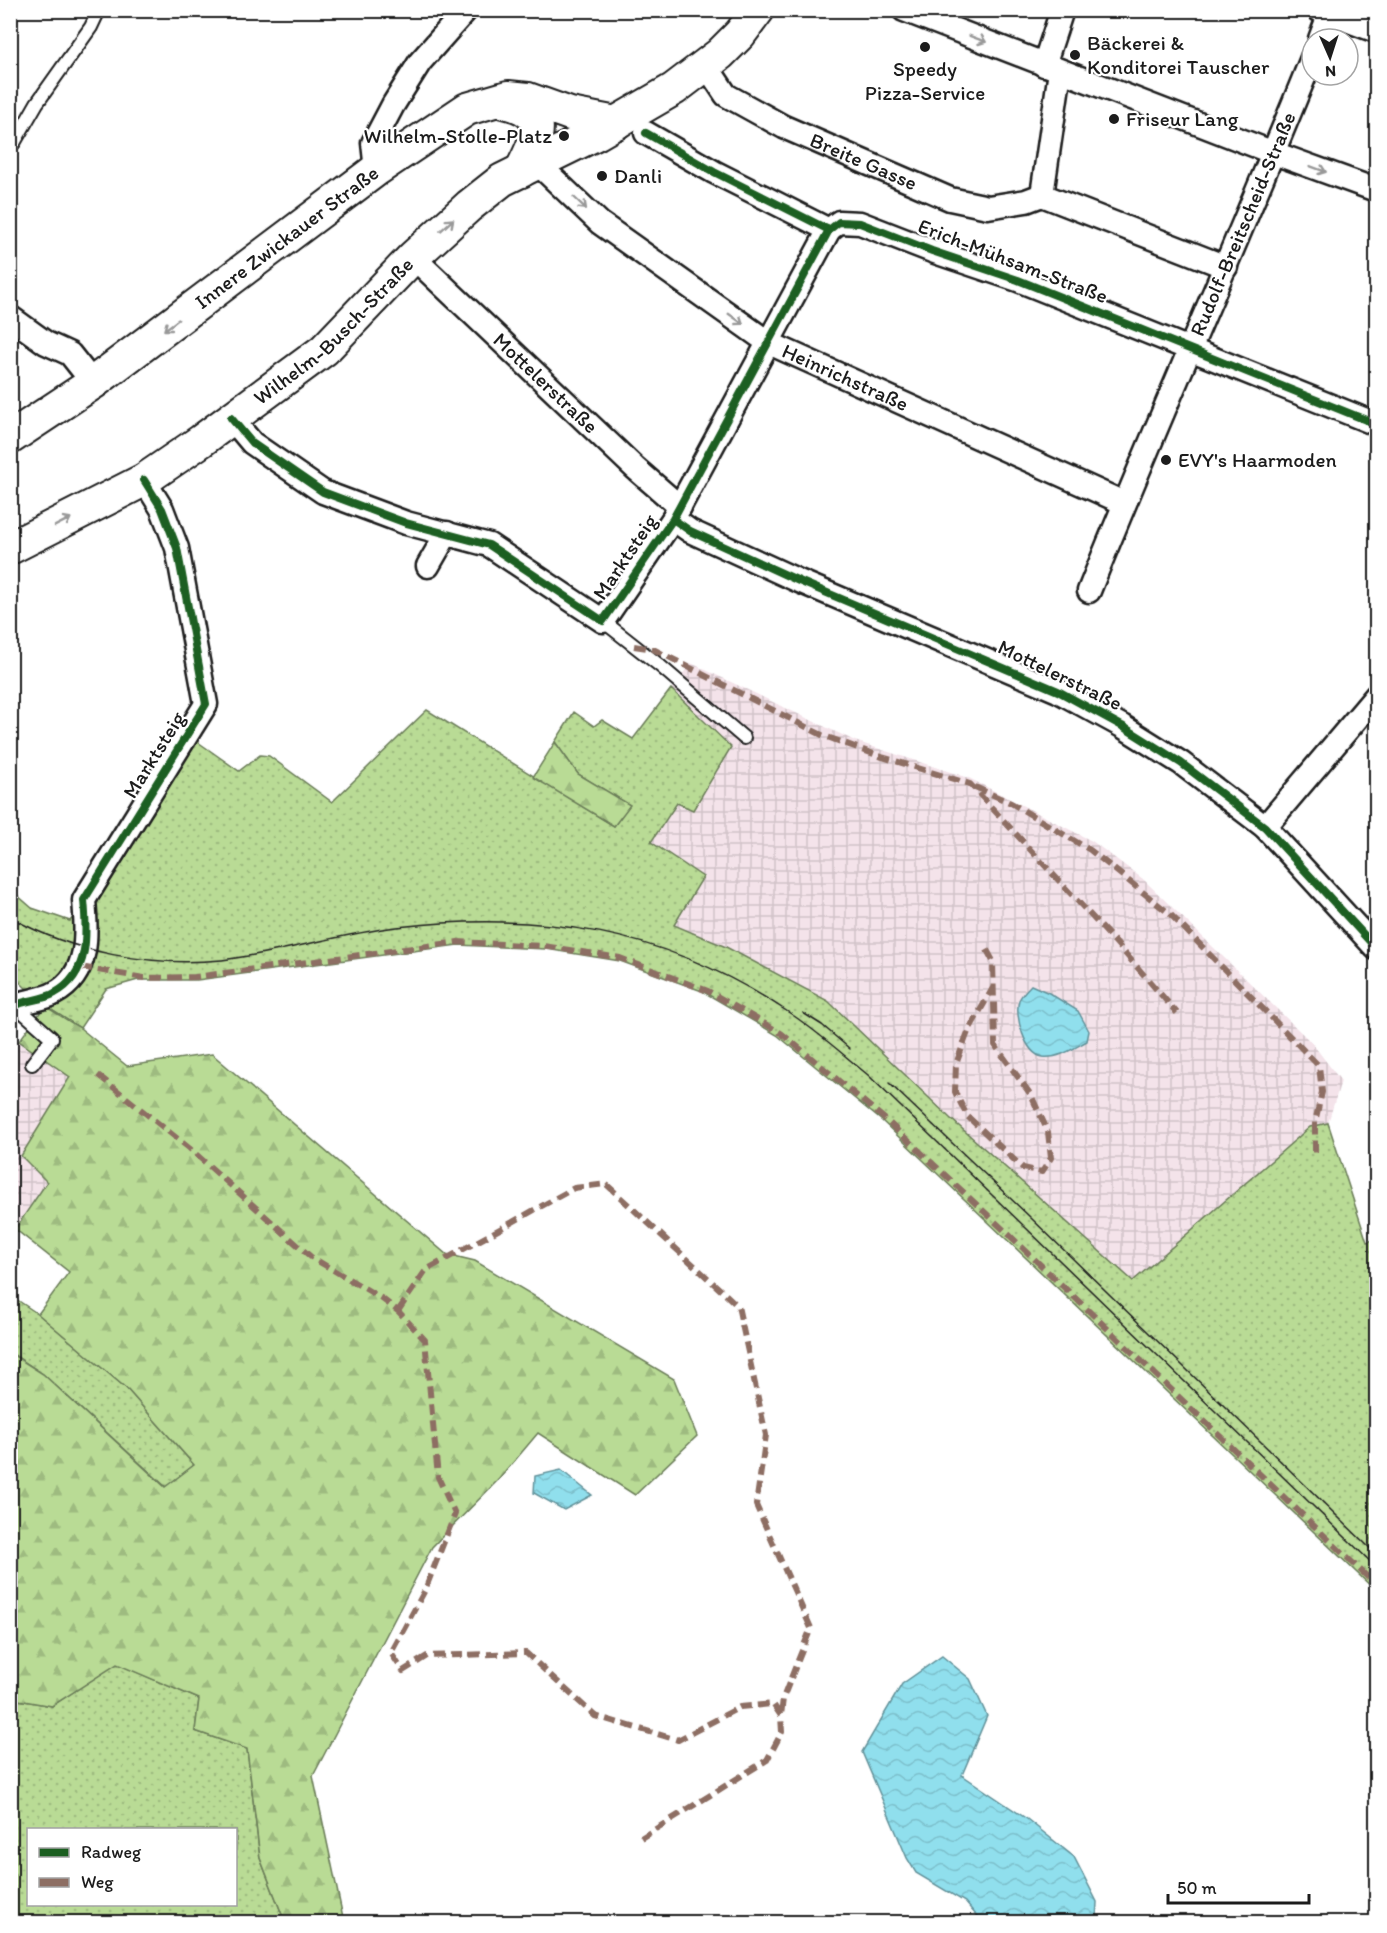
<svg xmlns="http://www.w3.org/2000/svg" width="1387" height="1933" font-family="Itim,sans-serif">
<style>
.industrial{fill:url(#industrial-grid)}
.green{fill:url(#green-dots);stroke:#6a7c58;stroke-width:1.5;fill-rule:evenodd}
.forest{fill:url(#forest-firs);stroke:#6a7c58;stroke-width:1.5}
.water{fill:url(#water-waves);stroke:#629199;stroke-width:1.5}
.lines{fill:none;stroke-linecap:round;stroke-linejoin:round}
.lane-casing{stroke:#1c1c1c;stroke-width:16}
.street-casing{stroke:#1c1c1c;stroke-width:27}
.secondary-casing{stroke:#1c1c1c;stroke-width:36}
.lane{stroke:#fff;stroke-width:12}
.street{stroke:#fff;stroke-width:22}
.secondary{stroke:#fff;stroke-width:32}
.tram{stroke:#1c1c1c;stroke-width:1.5}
.quiet{stroke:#8d6e63;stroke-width:6;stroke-dasharray:12 6;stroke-linecap:butt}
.cycleway-casing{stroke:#fff;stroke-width:11}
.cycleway{stroke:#1b5e20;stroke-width:8}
.oneway{stroke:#999}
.poi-dot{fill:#1c1c1c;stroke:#fff;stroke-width:2}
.labels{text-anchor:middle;stroke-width:4.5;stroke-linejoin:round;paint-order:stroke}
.poi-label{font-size:21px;fill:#1c1c1c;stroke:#fff;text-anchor:start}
.street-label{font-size:21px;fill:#1c1c1c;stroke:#fff}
</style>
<defs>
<pattern id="industrial-grid" width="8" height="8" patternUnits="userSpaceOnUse" patternTransform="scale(1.5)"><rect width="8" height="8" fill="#f4e3ea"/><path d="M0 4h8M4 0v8" fill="none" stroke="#d1c2c8"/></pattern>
<pattern id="green-dots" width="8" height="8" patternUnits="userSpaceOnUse" patternTransform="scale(1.5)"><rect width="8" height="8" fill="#b9db95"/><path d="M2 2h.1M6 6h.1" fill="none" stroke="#9ebb80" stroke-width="1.8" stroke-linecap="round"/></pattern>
<pattern id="forest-firs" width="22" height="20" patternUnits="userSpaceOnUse" patternTransform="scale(1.5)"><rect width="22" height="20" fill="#b9db95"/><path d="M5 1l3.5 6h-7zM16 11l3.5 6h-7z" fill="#9ebb80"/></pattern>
<pattern id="water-waves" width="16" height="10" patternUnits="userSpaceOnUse" patternTransform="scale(1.5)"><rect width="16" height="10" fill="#90dfed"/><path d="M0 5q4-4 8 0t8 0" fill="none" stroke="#7cbfcb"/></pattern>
</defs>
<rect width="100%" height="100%" fill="#fff"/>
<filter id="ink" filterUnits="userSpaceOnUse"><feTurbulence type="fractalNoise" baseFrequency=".0167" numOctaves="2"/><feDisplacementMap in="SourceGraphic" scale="12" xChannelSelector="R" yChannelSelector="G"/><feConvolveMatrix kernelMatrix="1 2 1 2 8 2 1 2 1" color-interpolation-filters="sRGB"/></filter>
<g filter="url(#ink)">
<path class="industrial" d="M691,663L855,741L969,778L1092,841L1143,879L1312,1043L1341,1081L1328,1123L1310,1127L1133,1282L950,1118L828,1001L726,947L674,925L650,843L677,803L693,810L730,747L671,689Z
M11,1036L70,1077L21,1156L47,1182L15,1229L11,1227Z"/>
<path class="green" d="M671,689L731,747L693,810L677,803L651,842L703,877L674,925L726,947L828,1001L950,1118L1133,1281L1310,1127L1328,1123L1367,1242L1376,1239V1591L882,1121L777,1035L702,991L620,961L546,949L458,945L197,980H138L106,989L80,1028L45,1006L11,974L10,889L32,908L70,921L89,897L195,740L239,771L260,755L269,756L332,802L427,710L614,826L629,805L578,774L555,742L574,712L594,726L602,720L633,739Z
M10,1295L38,1314L127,1389L194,1465L166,1487L43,1374L11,1353Z
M116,1663L199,1699L195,1731L247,1749L260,1858L285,1922H11L10,1701L13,1699L52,1706ZM28,1830H236V1904H28Z"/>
<path class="forest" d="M555,742L578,774L630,805L614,826L533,777Z
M45,1006L80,1028L127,1066L212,1054L446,1254L475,1261L674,1379L697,1436L635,1495L538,1433L500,1478L432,1547L313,1776L344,1922H285L260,1858L247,1749L195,1731L199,1699L117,1664L52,1706L13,1699L11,1701L10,1353L43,1374L165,1487L194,1465L127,1389L38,1314L69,1272L15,1229L47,1182L21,1156L70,1077L19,1041Z"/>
<path class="water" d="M1031,985L1049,993L1078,1011L1089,1031L1087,1041C1074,1048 1059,1059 1043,1057C1025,1054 1014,1016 1019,1000C1022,994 1026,990 1031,985Z
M561,1470L592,1495L564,1510L534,1493L535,1476Z
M942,1656L970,1679L987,1716L962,1775L1027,1819L1074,1857L1097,1902L1096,1922H982L965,1902L916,1873L907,1858L862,1752L902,1684Z"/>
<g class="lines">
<g class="lane-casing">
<path id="lane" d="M10,145L14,143L37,103L91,27L99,10
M603,621L659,665L744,738
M19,1004L25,1014L52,1038L32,1064"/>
</g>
<g class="street-casing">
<g id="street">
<path d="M904,10L1274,153L1376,190"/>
<path d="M1319,10L1376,31"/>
<path d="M1320,39L1331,10"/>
<path id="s1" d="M706,65L726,95L784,127L950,199L988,207L1026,201L1042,195L1226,267"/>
<path d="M1044,65L1062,10"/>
<path d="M646,133L714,172L829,230L839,222L860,223L932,251L1018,280L1376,424"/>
<path id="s2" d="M537,163L600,223L769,343L1124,503"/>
<path d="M376,170L373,143L393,105L420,62L466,10"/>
<path d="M1042,195L1060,71"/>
<path id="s3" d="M413,257L635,468L680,507"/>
<path d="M10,317L46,343L70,354L93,383"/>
<path d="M231,418L252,443L323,492L406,523L489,545L603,621L673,519L829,230"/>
<path d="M673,519L690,531L799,581L1058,691L1122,726L1181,763L1265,827L1376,948"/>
<path d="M428,566L447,533"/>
<path id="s4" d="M1089,591C1161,412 1240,237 1312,58"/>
<path d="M1265,827L1376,696"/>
<path d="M10,1011L16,1003L19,1004C30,1000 45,999 55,993C90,974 87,933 84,900L206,704L177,548L162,509L144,480"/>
</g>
</g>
<g class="secondary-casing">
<g id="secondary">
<path d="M504,102C552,113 538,137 521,171"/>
<path id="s5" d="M10,438L93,383L376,170L467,109L508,97L528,99L570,114L616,123"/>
<path id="s6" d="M10,548L144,480L201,441L324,350L413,257L469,206L502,180L598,133L674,89L720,54L740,34L758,10"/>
</g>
</g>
<use href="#lane" class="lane"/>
<use href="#street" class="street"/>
<use href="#secondary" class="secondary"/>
<path class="tram" d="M10,917C73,953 151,967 222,960C281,953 338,934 397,927C541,911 663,929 785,1010C815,1029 841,1053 868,1075L1376,1567
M803,1013L822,1025L850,1049
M889,1083L1031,1218L1376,1554"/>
<path class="quiet" d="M634,646L653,649L822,735L882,757L970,784L1117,944L1177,1013
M975,787L1011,803L1090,850L1170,914L1319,1066L1322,1092L1315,1122V1157
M987,950L993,961L995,1045L1031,1095L1048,1132L1051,1158L1042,1172L1023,1168L967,1116L955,1092L956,1064L968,1032L994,986
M80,967L144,978L195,977L458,942L544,946L620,958L708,991L781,1033L886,1120L1004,1230L1376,1585
M98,1075L189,1148L311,1257L381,1298L398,1311L425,1340L438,1477L455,1514L425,1590L391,1653L403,1671L427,1656L526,1653L595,1716L678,1740L740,1707L773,1704L781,1716L782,1732L767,1760L641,1838
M398,1311L426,1270L574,1188L606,1184L738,1306L766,1435L756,1505L811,1628L783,1698L781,1716"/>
<g class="cycleway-casing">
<path id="cycleway" d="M646,133L714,172L829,230L839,222L860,223L932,251L1018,280L1376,424
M231,418L252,443L323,492L406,523L489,545L603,621L673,519L829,230
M673,519L690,531L799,581L1058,691L1122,726L1181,763L1265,827L1376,948
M10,1011L16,1003L19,1004C30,1000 45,999 55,993C90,974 87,933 84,900L206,704L177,548L162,509L144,480"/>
</g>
<use href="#cycleway" class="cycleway"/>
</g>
<defs><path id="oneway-shaft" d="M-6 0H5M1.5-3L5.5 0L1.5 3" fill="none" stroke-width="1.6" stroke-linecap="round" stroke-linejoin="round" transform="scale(1.5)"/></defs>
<g class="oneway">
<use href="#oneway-shaft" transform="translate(978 39) rotate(21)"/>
<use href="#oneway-shaft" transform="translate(1318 169) rotate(20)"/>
<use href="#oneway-shaft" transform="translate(580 203) rotate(44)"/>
<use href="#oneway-shaft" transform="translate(447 225) rotate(-42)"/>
<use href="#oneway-shaft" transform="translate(736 319) rotate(35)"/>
<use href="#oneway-shaft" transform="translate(171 325) rotate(143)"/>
<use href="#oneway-shaft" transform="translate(63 522) rotate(-27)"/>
</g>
</g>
<g class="poi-dot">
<circle cx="925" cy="47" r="6"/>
<circle cx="1075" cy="55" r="6"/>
<circle cx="1114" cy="119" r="6"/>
<circle cx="564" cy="136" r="6"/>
<circle cx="602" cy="176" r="6"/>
<circle cx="1166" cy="460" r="6"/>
</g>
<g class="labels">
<g class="poi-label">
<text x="1087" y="50">Bäckerei &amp;<tspan x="1087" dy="24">Konditorei Tauscher</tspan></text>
<text x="925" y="76" text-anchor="middle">Speedy<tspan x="925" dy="24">Pizza-Service</tspan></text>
<text x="1126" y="126">Friseur Lang</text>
<text x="552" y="143" text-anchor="end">Wilhelm-Stolle-Platz</text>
<text x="614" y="183">Danli</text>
<text x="1178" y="467">EVY's Haarmoden</text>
</g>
<g class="street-label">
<text dy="7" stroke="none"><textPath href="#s1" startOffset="189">Breite Gasse</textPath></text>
<text dy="7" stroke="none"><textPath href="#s4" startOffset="398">Rudolf-Breitscheid-Straße</textPath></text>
<text dy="7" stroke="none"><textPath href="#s5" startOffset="342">Innere Zwickauer Straße</textPath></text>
<text transform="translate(1013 261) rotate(21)" y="7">Erich-Mühsam-Straße</text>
<text dy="7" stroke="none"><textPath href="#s6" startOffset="392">Wilhelm-Busch-Straße</textPath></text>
<text dy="7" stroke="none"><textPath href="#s2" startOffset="378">Heinrichstraße</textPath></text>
<text dy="7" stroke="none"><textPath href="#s3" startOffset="183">Mottelerstraße</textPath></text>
<text transform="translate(625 557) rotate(-56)" y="7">Marktsteig</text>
<text transform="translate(1060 675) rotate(26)" y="7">Mottelerstraße</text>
<text transform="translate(154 755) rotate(-58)" y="7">Marktsteig</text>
</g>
</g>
<rect width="1387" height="1933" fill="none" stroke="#fff" stroke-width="36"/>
<rect x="18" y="18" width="1351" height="1897" fill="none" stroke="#1c1c1c" stroke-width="2" filter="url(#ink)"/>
<rect x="27" y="1828" width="210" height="78" fill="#ffffff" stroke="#a4a4a4" stroke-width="1.5"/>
<rect x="39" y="1848" width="30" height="9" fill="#1b5e20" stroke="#a4a4a4" stroke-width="1.5"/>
<text x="81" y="1858" font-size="18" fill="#1c1c1c">Radweg</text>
<rect x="39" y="1878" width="30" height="9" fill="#8d6e63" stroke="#a4a4a4" stroke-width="1.5"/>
<text x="81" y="1888" font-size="18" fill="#1c1c1c">Weg</text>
<g transform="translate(1330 57) rotate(177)"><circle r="28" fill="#ffffff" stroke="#a4a4a4" stroke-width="1.5"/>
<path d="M0-4.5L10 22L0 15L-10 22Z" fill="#1c1c1c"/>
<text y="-9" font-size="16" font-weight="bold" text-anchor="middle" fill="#1c1c1c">N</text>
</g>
<path d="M1168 1894v9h141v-9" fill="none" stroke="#1c1c1c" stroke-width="3"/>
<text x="1177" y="1894" font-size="18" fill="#1c1c1c" stroke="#ffffff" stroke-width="4.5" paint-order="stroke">50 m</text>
</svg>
